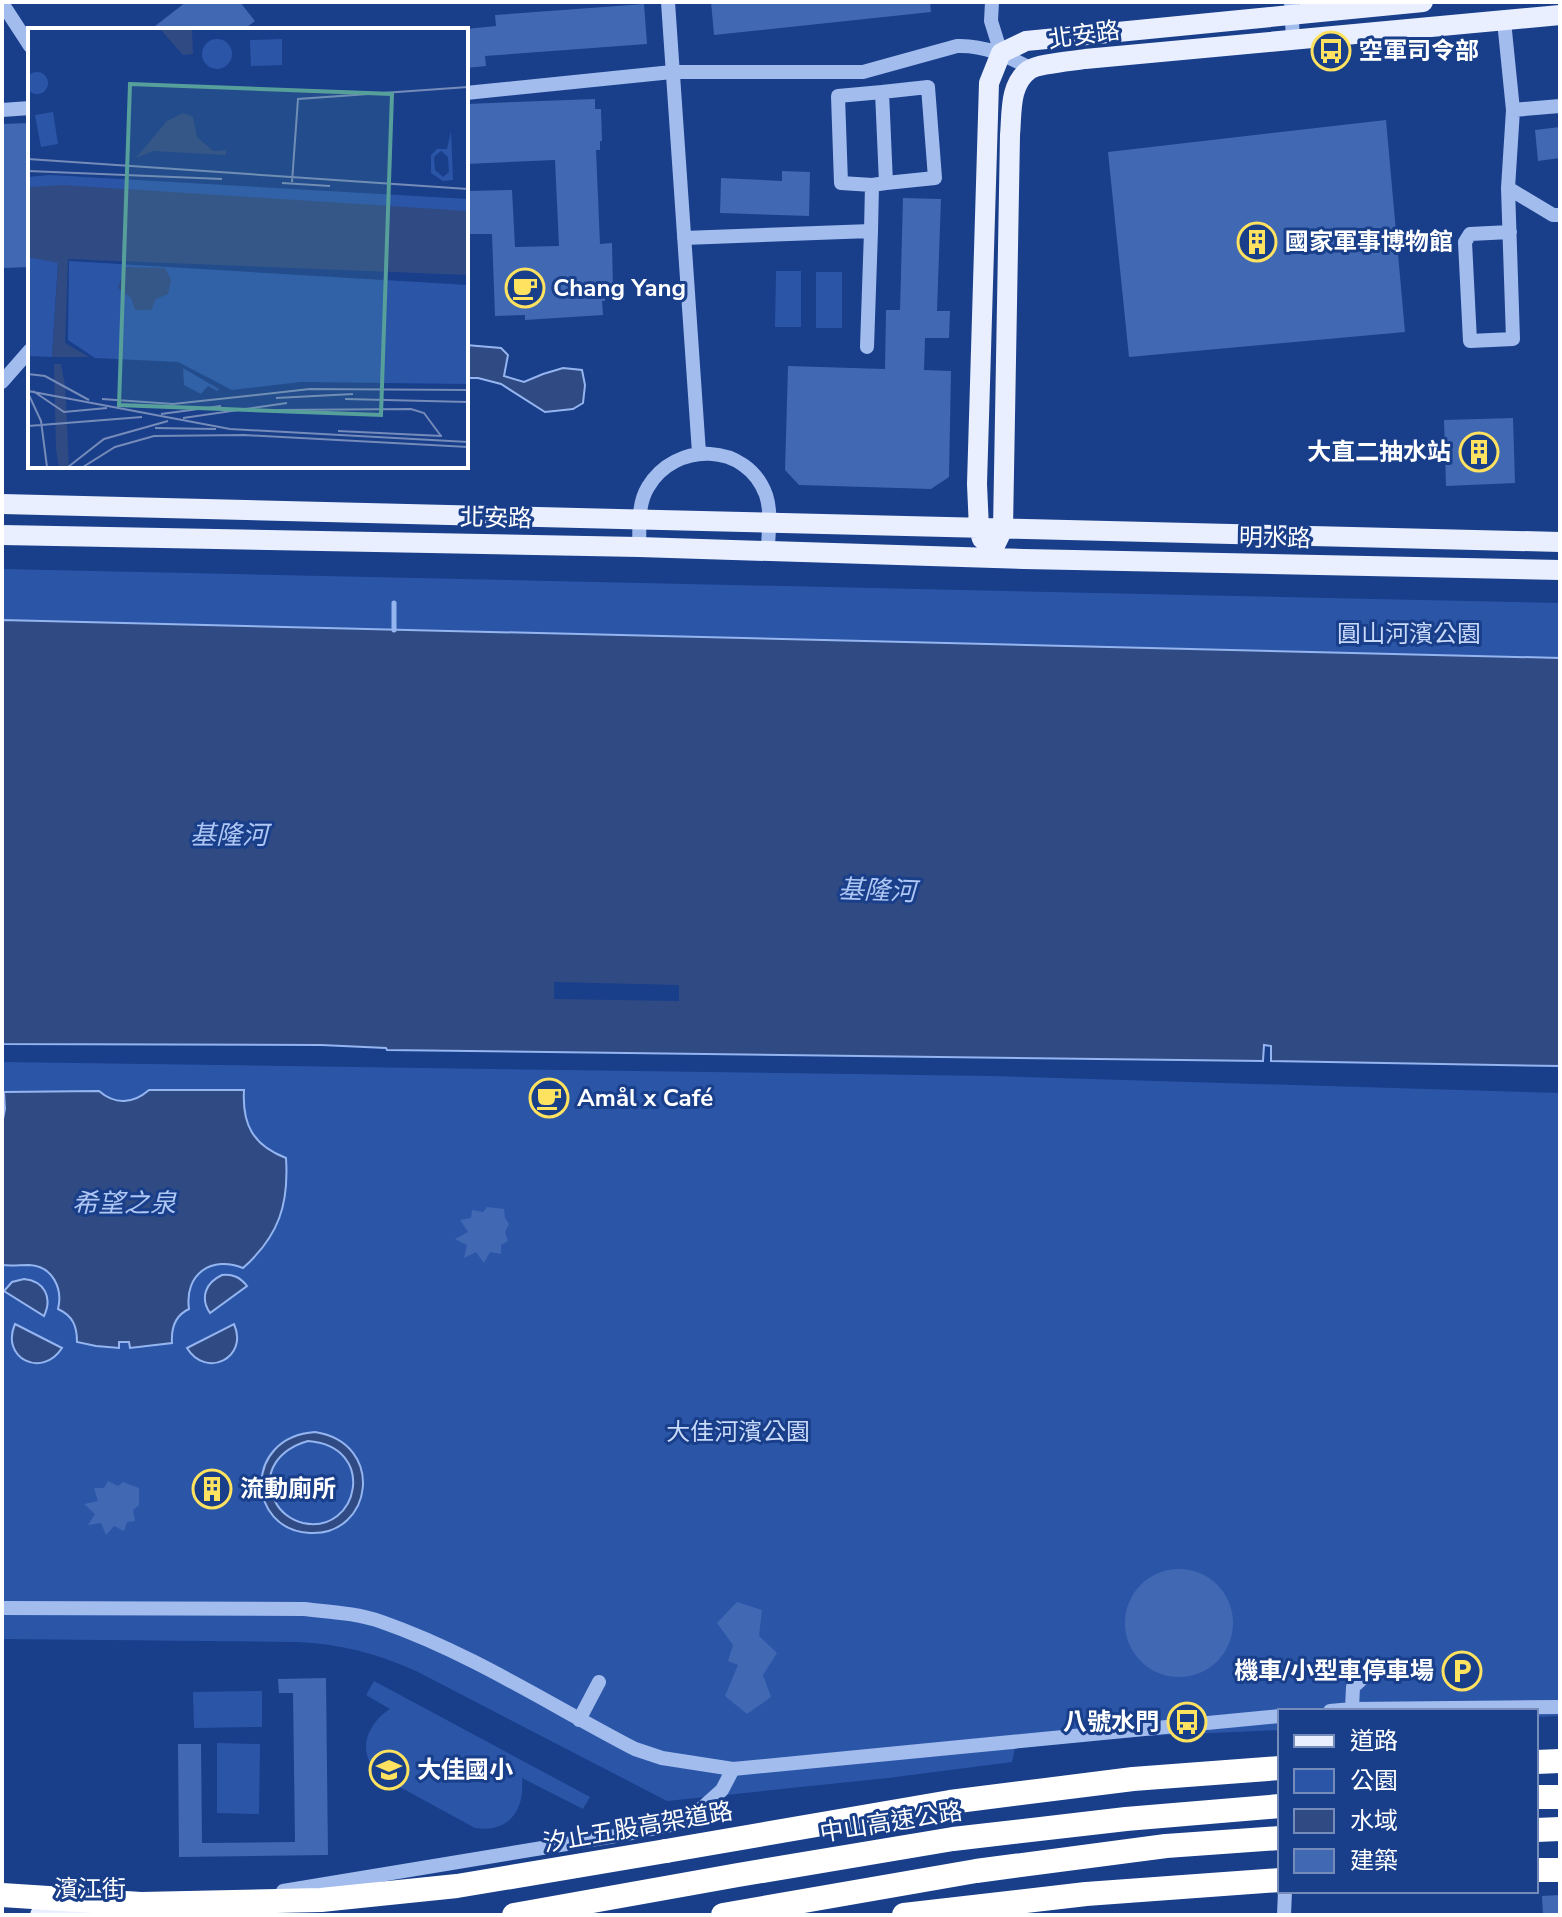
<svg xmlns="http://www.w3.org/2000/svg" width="1562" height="1917" font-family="'Nunito Sans','Noto Sans TC',sans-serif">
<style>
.green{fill:#2b56a8}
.water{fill:#304b84;stroke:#95b5f0;stroke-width:2;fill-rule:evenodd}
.pier{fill:#193e8a}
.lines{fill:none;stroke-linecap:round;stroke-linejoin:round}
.stream{stroke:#95b5f0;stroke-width:5}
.building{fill:#4168b3}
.minor{stroke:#a2bcee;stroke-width:14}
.major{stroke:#e9efff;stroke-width:20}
.highway{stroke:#fff;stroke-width:24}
.highway-bridge{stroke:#fff;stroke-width:24}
.labels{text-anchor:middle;stroke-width:6;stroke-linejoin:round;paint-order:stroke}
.street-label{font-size:24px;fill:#fff;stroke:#193e8a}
.poi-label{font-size:24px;font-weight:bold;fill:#fff;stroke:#193e8a;text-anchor:start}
.park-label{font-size:24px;fill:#c8d9fa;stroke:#193e8a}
.water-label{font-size:26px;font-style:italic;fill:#aec7f5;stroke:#193e8a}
.inset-road{fill:none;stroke:#758bb9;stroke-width:2}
.view{fill:#579f9a;fill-opacity:0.15;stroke:#579f9a;stroke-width:4}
.inset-edge{fill:none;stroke:#fff;stroke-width:4}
</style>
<rect width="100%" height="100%" fill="#193e8a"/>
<path class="green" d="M776,271H801V327H775Z
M816,272H842V328H816Z
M2,569L1560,603V673L2,636Z
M2,1062L991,1076L1560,1093V1716L1536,1717V1711H1280V1730L1080,1739L1015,1748L1012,1762L888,1778L667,1801L416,1671C377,1653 339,1644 297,1642L2,1639Z
M374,1681L590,1797L583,1809L522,1778C525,1809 510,1833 475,1828C453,1816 431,1804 409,1792C398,1786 386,1781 377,1772C356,1751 368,1723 390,1709L366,1695Z
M262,1691V1727L194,1728L193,1692Z
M217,1743L260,1744L259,1814L217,1813Z"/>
<path class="water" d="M466,345L501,348L508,355L504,376L524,382L543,374L563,368L582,370L585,385L583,403L573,409L545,412L501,384L478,378H466Z
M2,620L1560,658V1066L1271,1061V1046L1264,1045L1263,1061L387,1050L386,1048L321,1045L2,1044Z
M149,1090H244C242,1125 253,1145 286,1158C289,1204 279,1236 243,1268C212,1255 184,1274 189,1309C176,1315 171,1328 172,1343L130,1348L129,1342H119V1348L96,1346L77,1342C77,1326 73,1316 58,1309C63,1289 53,1266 29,1265C20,1265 11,1266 2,1265V1124L5,1109L4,1092L99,1091C115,1105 133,1104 149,1090Z
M222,1275C233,1274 240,1277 247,1286L210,1313C200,1298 205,1283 222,1275Z
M24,1279C44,1281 53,1297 44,1316L4,1291L12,1282Z
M15,1324L62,1348C42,1379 0,1358 15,1324Z
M234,1324C249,1358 206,1379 187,1348Z
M315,1432C386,1443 373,1536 310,1533C246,1530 243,1437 315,1432ZM308,1441C378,1446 359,1535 303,1523C291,1520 280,1512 275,1501C260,1472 280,1449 308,1441Z"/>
<path class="pier" d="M554,982L679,985V1001L554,999Z"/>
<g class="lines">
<path class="stream" d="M394,603V630"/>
</g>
<path class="building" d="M186,2H240L255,21L243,30H150Z
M711,2H930L931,12L714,35Z
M644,4L647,44L485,56L486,66L466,68V29L496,26L495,15Z
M595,99V109H601L602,141H600V150H596L600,244L612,243L613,289H605V301H602L603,315L525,320V315L495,316L492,234H466L467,191L512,190L515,247L559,246L555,160L466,164V104Z
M1386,120L1405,332L1129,357L1108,152Z
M30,123V267L2,268V124Z
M1560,127V158L1538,161L1535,130Z
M782,171L810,172L809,216L720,213L721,178L782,181Z
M903,198L941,199L937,311H950L949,338H925L924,370L951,371L949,477L931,489L799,485L785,470L788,366L885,369L886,310H900Z
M1513,418L1515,483L1446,486L1444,420Z
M487,1207L504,1209L505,1218L509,1224L505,1232L508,1241L501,1245V1254L490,1252L484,1263L476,1252L464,1258L467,1245L455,1239L468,1232L460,1220L471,1218L472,1210L483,1212Z
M206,1472L221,1480L214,1494L198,1486Z
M108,1481L118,1486L123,1482L139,1488V1505L133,1510L135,1521L127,1522L124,1531L114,1526L106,1535L101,1523L88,1525L95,1514L84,1504L98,1501L94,1488H104Z
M1125 1623a54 54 0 1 1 108 0a54 54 0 1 1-108 0Z
M737,1602L762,1610L759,1636L777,1653L763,1675L771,1697L747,1714L725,1696L738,1665L728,1661L733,1645L717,1623Z
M326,1678L328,1855L179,1857L178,1744H201L202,1843L295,1842L293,1693H279L278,1679Z
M1560,1895V1915H1543L1542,1896Z"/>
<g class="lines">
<path class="minor" d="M668,2L699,453
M992,2L991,21L1001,53
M1291,2L1293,40
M2,3L30,46
M1504,21L1513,110L1508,188L1513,339L1470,341L1465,242L1470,234L1510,232
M882,92L886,183L872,185L841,183L838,96Z
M882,92L928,87L935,178L886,183
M466,93L672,72H863L957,46C985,45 1007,56 1030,68
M2,110L30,108
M1513,110L1560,106
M1508,188L1553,215H1560
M871,231L872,185
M684,238L871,231L867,347
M2,382L30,350
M639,547C640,527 637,505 648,487C675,441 747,442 766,495C772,513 768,532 768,551
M2,1608L304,1609C330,1612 357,1613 382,1622C471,1653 552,1706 635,1749L662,1758L733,1769L1280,1716
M1352,1709L1353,1687L1375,1667
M1330,1711L1352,1709L1560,1707
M579,1720L599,1682
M283,1891L627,1834L671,1825L702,1808L722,1790L733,1769
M1284,1915L1285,1891"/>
<path class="major" d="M2,504L1560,542
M2,535L639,547L1024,559L1560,570
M982,539L979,529L977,484L989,83L1001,53L1026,41L1423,2
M989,558L1003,529L1010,135C1012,114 1009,84 1029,70C1037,64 1073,61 1085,59L1560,15
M40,1915L113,1911"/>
<path class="highway" d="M1536,1762L1560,1761
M1536,1797H1560
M1536,1830L1560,1829
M666,1851L950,1802L1133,1779L1280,1768
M1536,1870H1560
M514,1915L738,1875L953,1839L1126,1819L1280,1806
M723,1915L976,1871L1166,1846L1280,1838
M904,1915L1086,1894L1280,1880"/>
<path class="highway-bridge" d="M2,1895L141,1904L321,1900L457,1886L666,1851"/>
</g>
<defs>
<g id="bus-ring" transform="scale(2)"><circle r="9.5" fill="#193e8a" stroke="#ffe25f" stroke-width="1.5"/><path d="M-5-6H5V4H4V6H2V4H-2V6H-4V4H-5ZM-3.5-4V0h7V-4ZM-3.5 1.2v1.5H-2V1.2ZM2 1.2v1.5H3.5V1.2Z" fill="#ffe25f"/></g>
<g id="building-ring" transform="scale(2)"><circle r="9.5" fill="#193e8a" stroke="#ffe25f" stroke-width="1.5"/><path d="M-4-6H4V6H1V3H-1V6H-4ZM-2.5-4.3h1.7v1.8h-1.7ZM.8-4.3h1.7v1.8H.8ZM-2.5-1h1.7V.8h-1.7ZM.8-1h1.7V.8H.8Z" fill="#ffe25f"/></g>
<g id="cafe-ring" transform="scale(2)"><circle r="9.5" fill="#193e8a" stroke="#ffe25f" stroke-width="1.5"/><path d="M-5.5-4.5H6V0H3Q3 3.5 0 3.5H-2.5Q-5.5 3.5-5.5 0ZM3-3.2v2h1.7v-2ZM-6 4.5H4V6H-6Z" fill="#ffe25f"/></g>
<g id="parking-ring" transform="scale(2)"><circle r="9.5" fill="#193e8a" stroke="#ffe25f" stroke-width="1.5"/><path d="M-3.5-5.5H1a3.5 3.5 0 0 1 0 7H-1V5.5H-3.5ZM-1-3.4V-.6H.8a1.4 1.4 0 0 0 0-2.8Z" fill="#ffe25f"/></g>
<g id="school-ring" transform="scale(2)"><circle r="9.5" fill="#193e8a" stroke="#ffe25f" stroke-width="1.5"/><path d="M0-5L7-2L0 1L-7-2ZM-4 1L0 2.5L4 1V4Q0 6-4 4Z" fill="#ffe25f"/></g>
</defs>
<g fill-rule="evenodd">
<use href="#bus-ring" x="1331" y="51"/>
<use href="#building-ring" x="1257" y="242"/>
<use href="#cafe-ring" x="525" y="288"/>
<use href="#building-ring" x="1479" y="452"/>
<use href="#cafe-ring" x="549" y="1098"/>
<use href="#building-ring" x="212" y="1489"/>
<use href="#parking-ring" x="1462" y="1671"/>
<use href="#bus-ring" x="1187" y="1722"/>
<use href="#school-ring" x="389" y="1770"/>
</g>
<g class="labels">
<g class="street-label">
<text transform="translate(1084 35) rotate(-8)" y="8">北安路</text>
<text transform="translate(496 518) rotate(1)" y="8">北安路</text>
<text transform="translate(1275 538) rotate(1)" y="8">明水路</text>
<text transform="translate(891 1822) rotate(-9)" y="8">中山高速公路</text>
<text transform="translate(638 1827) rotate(-10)" y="8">汐止五股高架道路</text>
<text x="90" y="1897">濱江街</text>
</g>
<g class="poi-label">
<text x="1359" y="59">空軍司令部</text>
<text x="1285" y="250">國家軍事博物館</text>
<text x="553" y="296">Chang Yang</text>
<text x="1451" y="460" text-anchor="end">大直二抽水站</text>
<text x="577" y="1106">Amål x Café</text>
<text x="240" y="1497">流動廁所</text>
<text x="1434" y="1679" text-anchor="end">機車/小型車停車場</text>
<text x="1159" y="1730" text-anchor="end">八號水門</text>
<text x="417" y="1778">大佳國小</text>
</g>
<g class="park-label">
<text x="1409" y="642">圓山河濱公園</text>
<text x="738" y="1440">大佳河濱公園</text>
</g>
<g class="water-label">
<text x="229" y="844">基隆河</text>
<text transform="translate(877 890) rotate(2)" y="9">基隆河</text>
<text x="124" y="1212">希望之泉</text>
</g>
</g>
<g transform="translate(28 28)">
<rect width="440" height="440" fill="#193e8a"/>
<path d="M254,11V37L223,38L222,12ZM174 26a15 15 0 1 1 30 0a15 15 0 1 1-30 0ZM-2 55a11 11 0 1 1 22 0a11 11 0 1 1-22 0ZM25,84L30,116L13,119L7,87ZM423,103L425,152L415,153L403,145V127L409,121H419ZM413,123L420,129L421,144L415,149L407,142L406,129ZM22,147L440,171V184L0,160V149ZM0,229L30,234L24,329L0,328ZM41,233L440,257V356L273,354L204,362L150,334L67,330L40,312ZM155,340L191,361L189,363L180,358L173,366L156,357Z" fill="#2b56a8" fill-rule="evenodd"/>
<path d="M132,1H164L165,26L155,27ZM155,85L165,89L169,109L185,123L198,122V127L125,123L108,130L139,93ZM35,157L440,183V247L40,231L37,315L61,329H24L30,235L0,229V159ZM97,239L137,240L143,252L140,266L128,271L123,282H107L103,270L90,260ZM26,336H33L37,357L41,439H31L28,422Z" fill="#304b84"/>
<path class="inset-road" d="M0,131L440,161M0,143L194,151M264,154L270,71L440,59M254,155L302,158M0,346L17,348L61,372M0,363L202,401L440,414M5,363L36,384L79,380M0,365L13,393L19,439M248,370L325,366M74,371L145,376L282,361L440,362M317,371L440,374M249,382L383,381L396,385L413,408M133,386L193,378M155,390L259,375M0,398L114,389M127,400L188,401M310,403L414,408M40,439L76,411L140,393M55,439L87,419L126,408L216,407L440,419"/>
<path class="view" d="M102,56L364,66L353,387L91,377Z"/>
<rect width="440" height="440" class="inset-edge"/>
</g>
<rect width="1562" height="1917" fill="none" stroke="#ffffff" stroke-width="8"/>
<rect x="1278" y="1709" width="260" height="184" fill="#193e8a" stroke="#758bb9" stroke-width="2"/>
<rect x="1294" y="1735" width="40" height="12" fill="#e9efff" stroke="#758bb9" stroke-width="2"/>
<text x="1350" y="1749" font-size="24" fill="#ffffff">道路</text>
<rect x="1294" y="1769" width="40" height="24" fill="#2b56a8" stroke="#758bb9" stroke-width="2"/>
<text x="1350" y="1789" font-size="24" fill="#ffffff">公園</text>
<rect x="1294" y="1809" width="40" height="24" fill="#304b84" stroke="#758bb9" stroke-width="2"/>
<text x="1350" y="1829" font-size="24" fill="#ffffff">水域</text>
<rect x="1294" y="1849" width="40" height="24" fill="#4168b3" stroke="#758bb9" stroke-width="2"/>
<text x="1350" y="1869" font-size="24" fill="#ffffff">建築</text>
</svg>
